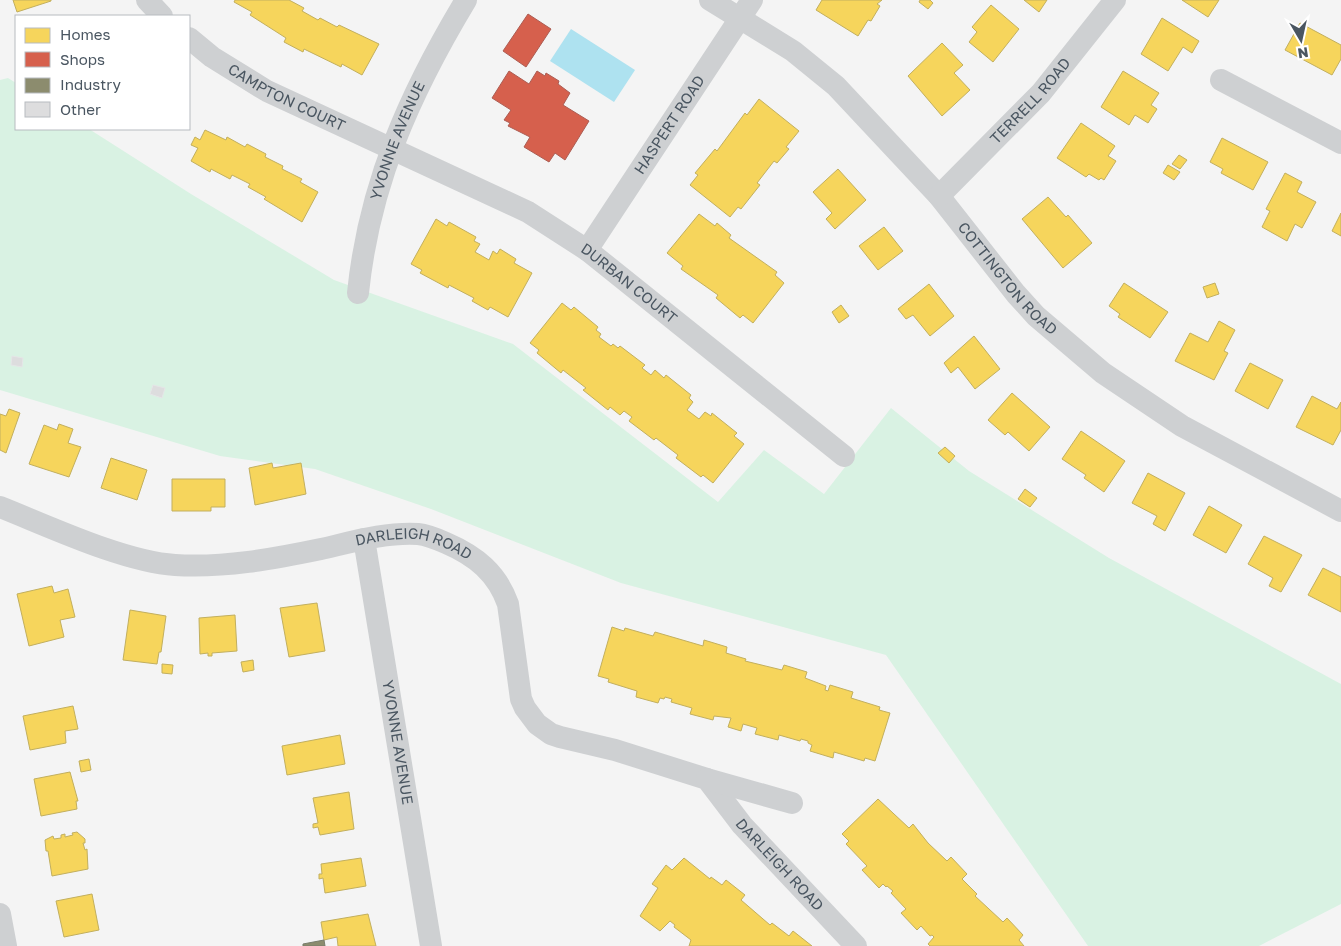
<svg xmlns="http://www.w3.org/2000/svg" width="1341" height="946" font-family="'Golos Text',sans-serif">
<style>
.green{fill:#d9f2e3}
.water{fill:#aee2f0}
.homes{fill:#f6d55c;stroke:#c2af5e}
.shops{fill:#d6604d;stroke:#ac5d53}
.industry{fill:#8c8c6e;stroke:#787c6a}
.building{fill:#ddddde;stroke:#e5e6e7}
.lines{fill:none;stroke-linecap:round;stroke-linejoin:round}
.minor{stroke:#ced0d2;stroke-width:22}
.labels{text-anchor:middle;stroke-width:5;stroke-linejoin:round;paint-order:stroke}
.street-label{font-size:15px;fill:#4a5661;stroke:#fff}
</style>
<rect width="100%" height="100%" fill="#f4f4f4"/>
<path class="green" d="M8,78L16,83V129H89L191,194L334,280L513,344L718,502L764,450L824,494L891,408L969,471L1109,558L1341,684V904L1259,946H1088L886,655L621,583L431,509L315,469L220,456L0,390V80Z"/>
<path class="water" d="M571,29L635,70L614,102L550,61Z"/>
<path class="homes" d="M13,0H51V1L17,12Z
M235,0H289L304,8L302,11L318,20L320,18L337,27L339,25L379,44L362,75L342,64L341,67L304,49L303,52L284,42L286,38L250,15L252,12L234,2Z
M822,0H882L877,4L880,6L871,21L868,20L858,36L816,10Z
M920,0H930L933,3L928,9L919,2Z
M1024,0H1047L1039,12Z
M1182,0H1219L1208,17Z
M991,5L1019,29L993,62L969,42L977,32L972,27Z
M1162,18L1199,41L1192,53L1183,47L1168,71L1141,54Z
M1300,23L1341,45V59L1332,75L1285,50Z
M942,43L963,65L954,73L970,90L942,116L908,76Z
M1123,71L1159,93L1151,105L1157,109L1148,123L1135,115L1129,125L1101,107Z
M759,99L799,131L786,147L789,149L777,163L774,161L757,183L760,185L741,209L738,207L730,217L690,185L698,175L695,173L715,149L717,151L745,113L747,115Z
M1081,123L1115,146L1108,156L1116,161L1104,180L1101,178L1099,180L1089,174L1086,177L1057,158Z
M205,130L226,140L227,137L245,147L247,144L266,154L265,157L283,166L282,169L302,179L300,182L318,192L302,222L264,199L266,197L248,187L250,184L232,175L230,179L211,169L210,172L191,161L198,148L191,145L195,137L200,140Z
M1222,138L1268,162L1253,190L1221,173L1223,169L1210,162Z
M1179,155L1187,160L1180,169L1172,164Z
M1168,165L1180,172L1174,180L1163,173Z
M838,169L866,200L835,229L826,219L832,213L813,192Z
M1285,173L1302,182L1297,192L1316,202L1302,228L1295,224L1287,241L1262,227L1270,211L1266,209Z
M1048,197L1066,217L1068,215L1092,243L1063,268L1022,219Z
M1341,213V236L1332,231Z
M699,214L715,226L717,223L731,235L729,238L777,272L775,275L784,283L753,323L743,315L740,318L716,298L718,295L681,269L683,266L667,253Z
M436,219L447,226L449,222L476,237L474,241L480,244L475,252L489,260L493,251L497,254L500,249L516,259L514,263L532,273L508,317L490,307L488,310L472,301L474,298L449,285L448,288L420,273L422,270L411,264Z
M884,227L903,251L878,270L859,246Z
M1124,283L1168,312L1150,338L1118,317L1120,314L1109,306Z
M1215,283L1219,294L1207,298L1203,287Z
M929,284L954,316L930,336L913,315L906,319L898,309Z
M562,303L571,310L574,307L598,327L596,330L601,334L599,337L611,346L613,344L618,348L620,346L645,365L642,368L651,375L655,370L664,378L666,375L691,395L689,398L693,402L687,410L699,419L705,412L711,416L712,413L737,433L734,436L744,444L713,483L703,475L701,477L676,458L678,455L656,438L654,440L629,421L632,417L624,411L620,415L610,407L608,410L583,390L586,388L563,370L561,373L537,353L539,350L530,343Z
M841,305L849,316L839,323L832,312Z
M1219,321L1235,330L1224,351L1228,353L1214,380L1175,361L1190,333L1208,342Z
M974,336L1000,369L975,389L958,367L951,373L944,363Z
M1250,363L1283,380L1268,409L1235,391Z
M1012,393L1050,427L1029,451L1008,432L1005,435L988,420Z
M1312,396L1337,409L1341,402V430L1333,445L1296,427Z
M9,409L20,413L6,453L0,450V414L6,416Z
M59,424L73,429L68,443L81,447L69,477L29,464L44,425L57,430Z
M1081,431L1125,461L1104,492L1084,478L1086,475L1062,459Z
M945,447L955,456L949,463L938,453Z
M111,458L147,470L137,500L101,488Z
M272,463L273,468L301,463L306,494L255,505L249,468Z
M1148,473L1185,493L1165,531L1153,524L1157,516L1132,503Z
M172,479H225V507H211V511H172Z
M1025,489L1037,498L1030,507L1018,499Z
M1209,506L1242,525L1226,553L1193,535Z
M1264,536L1302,555L1281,592L1269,586L1273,578L1248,564Z
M1323,568L1341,577V612L1308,595Z
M52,586L54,593L68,589L75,617L60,620L64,637L29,646L17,594Z
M317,603L325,651L289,657L280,608Z
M130,610L166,616L161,652H159L157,664L123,660Z
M235,615L237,651L212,653V656H208V653L200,654L199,618Z
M612,627L624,631L625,628L653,636L655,632L703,646L704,640L727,647L726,653L746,659L745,661L782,670L784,665L807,672L805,678L826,686L825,690L828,691L830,685L853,692L851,698L880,707L879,710L890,713L875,761L865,758L864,761L834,752L833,758L810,751L812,745L808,743V741L801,739L800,741L779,735L778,740L755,734L757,728L743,724L741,731L728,727L731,718L714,716L713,720L690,714L692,708L671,702L672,699L665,697L664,699L660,698L658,703L636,697L637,691L608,682L609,679L598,676Z
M253,660L254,670L243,672L241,662Z
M162,664L173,665L172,674L162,673Z
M73,706L78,729L65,731L66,743L30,750L23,716Z
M340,735L345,764L287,775L282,746Z
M89,759L91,770L81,772L79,761Z
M70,772L78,801H76L77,809L41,816L34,779Z
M349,792L354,829L320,835L318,827L313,828V824L318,823L313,798Z
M878,799L909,828L913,824L928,843L947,861L951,857L967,874L962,879L977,894L975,896L1003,922L1007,918L1023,935L1019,940L1024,946H930L928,944L934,937L932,935L930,936L921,926L917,930L901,913L906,909L891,893L893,891L887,886L886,887L883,884L879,888L862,870L867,866L846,844L849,841L842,834Z
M77,832L85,839V843H83L85,850L87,849L88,869L52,876L48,851H46L45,840L53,836L54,839L61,838V835L65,834V837L73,835L72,833Z
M361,858L366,886L325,893L323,878L319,879V874H322L321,864Z
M684,858L710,879L711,877L722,885L726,880L745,895L741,900L770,925L772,923L789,936L793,931L812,946H689L691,940L674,927L675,925L670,921L660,931L640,916L658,888L652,884L666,865L672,870Z
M92,894L99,930L64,937L56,901Z
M368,914L376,946H338L337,937L324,940L321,922Z"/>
<path class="shops" d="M528,14L551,29L526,67L503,51Z
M509,71L529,84L537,71L545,76L546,73L559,81L558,84L570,93L563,105L589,121L565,160L555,153L549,162L524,147L530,137L508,126L510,123L504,120L511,110L492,98Z"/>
<path class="industry" d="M324,940L325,946H303V944Z"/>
<path class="building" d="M12,356L23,358L22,367L11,365Z
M153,385L165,388L162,398L150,394Z"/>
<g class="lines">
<g class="minor">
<path d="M147,0L162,16"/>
<path id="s1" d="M710,0L793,51L836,86L939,196L1016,294L1036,316L1103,373L1182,426L1341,511"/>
<path id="s2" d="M189,38L212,57L267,91L528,212L587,250L844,456"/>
<path d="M1221,80L1341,143"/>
<path id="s3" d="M939,196L1041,93L1115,0"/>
<path id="s4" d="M587,250L752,0"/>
<path id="s5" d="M358,293C369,184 410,93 466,0"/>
<path id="s6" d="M0,507C48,526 124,562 175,565C224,568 273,559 321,549C352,542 386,532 418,534C428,535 437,539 446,543C476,556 497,573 508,604L521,699L525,708L537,724L551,734L560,737L615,750L707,779L742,825L856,946"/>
<path id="s7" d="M364,539L431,946"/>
<path d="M707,779L792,803"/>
<path d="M0,914L6,946"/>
</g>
</g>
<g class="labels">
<g class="street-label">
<text dy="5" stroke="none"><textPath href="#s2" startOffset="115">CAMPTON COURT</textPath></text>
<text dy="5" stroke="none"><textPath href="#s3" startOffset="132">TERRELL ROAD</textPath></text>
<text dy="5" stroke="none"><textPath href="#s4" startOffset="150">HASPERT ROAD</textPath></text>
<text dy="5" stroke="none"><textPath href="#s5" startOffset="158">YVONNE AVENUE</textPath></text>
<text dy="5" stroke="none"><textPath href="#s1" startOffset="411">COTTINGTON ROAD</textPath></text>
<text dy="5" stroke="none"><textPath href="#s2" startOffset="506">DURBAN COURT</textPath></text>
<text dy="5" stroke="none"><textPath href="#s6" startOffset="428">DARLEIGH ROAD</textPath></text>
<text dy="5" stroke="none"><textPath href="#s7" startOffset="206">YVONNE AVENUE</textPath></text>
<text dy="5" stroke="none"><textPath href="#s6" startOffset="968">DARLEIGH ROAD</textPath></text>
</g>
</g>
<rect x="15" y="15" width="175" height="115" fill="#ffffff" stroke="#b7bbc0"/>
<rect x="25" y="28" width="25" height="15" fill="#f6d55c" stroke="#b7bbc0"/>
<text x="60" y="40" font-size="15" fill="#4a5661">Homes</text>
<rect x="25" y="52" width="25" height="15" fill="#d6604d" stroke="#b7bbc0"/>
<text x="60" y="65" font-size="15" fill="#4a5661">Shops</text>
<rect x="25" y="78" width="25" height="15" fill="#8c8c6e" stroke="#b7bbc0"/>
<text x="60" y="90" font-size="15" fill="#4a5661">Industry</text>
<rect x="25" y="102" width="25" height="15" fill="#ddddde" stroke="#b7bbc0"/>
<text x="60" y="115" font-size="15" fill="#4a5661">Other</text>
<g transform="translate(1301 40) rotate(171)" stroke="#ffffff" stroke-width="4" paint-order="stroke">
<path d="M0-4L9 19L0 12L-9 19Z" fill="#4a5661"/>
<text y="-8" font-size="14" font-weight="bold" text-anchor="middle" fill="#4a5661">N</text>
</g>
</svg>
